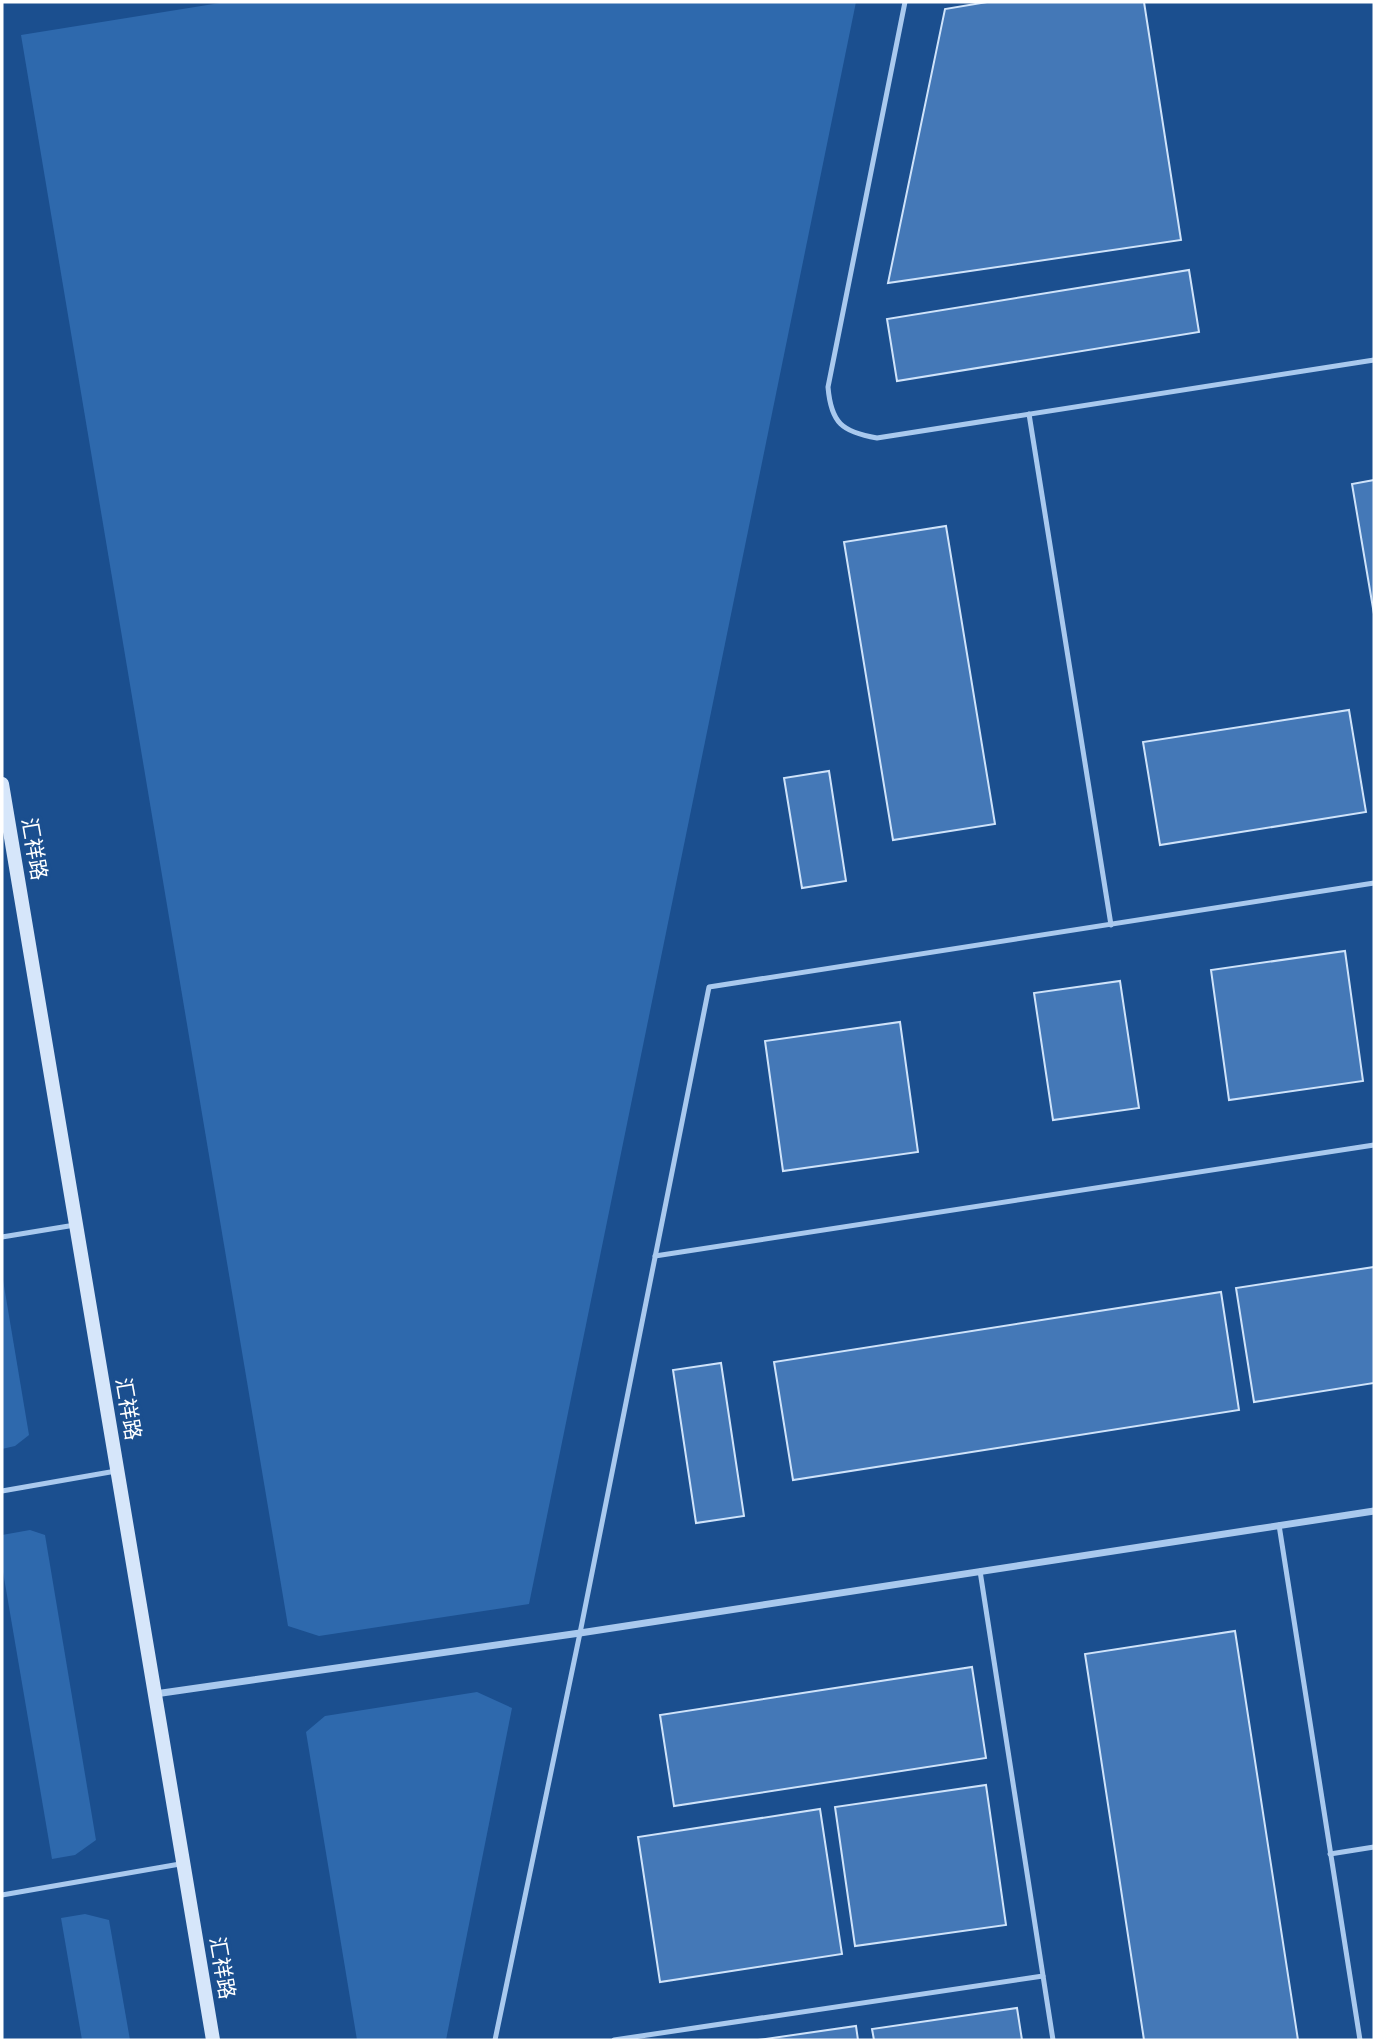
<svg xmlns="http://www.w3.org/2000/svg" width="1376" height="2042" font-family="'Fira Sans Condensed','Noto Sans SC',sans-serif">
  <rect width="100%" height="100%" fill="#1b4f8f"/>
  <!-- green -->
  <g fill="#2e69ad">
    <path d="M226 2H856L529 1604 319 1636 288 1626 21 35Z"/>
    <path d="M2 1274 29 1435 15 1446 2 1449Z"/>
    <path d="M30 1530 45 1535 96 1840 75 1855 52 1859 2 1566V1535Z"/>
    <path d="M477 1692 512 1708 446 2040H357L306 1732 325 1716Z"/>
    <path d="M85 1914 109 1920 130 2040H82L61 1918Z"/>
  </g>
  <!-- building -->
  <g fill="#4478b7" stroke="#cfe3fa" stroke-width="2">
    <path d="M987 2H1144L1181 240 888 283 945 9Z"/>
    <path d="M1189 270 1199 332 897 381 887 319Z"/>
    <path d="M1374 480V614L1352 484Z"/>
    <path d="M946 526 995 824 893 840 844 542Z"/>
    <path d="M1349 710 1366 812 1160 845 1143 742Z"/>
    <path d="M829 771 846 881 802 888 784 778Z"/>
    <path d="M1345 951 1363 1081 1229 1100 1211 970Z"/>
    <path d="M1120 981 1139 1108 1053 1120 1034 993Z"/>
    <path d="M900 1022 918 1152 783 1171 765 1041Z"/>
    <path d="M1374 1267V1383L1254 1402 1236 1288Z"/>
    <path d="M1221 1292 1239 1410 793 1480 774 1362Z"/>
    <path d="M721 1363 744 1516 696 1523 673 1370Z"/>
    <path d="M1235 1631 1298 2040H1144L1085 1654Z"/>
    <path d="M972 1667 986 1758 674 1806 660 1715Z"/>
    <path d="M986 1785 1006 1925 855 1946 835 1807Z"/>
    <path d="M820 1809 842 1954 660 1982 638 1837Z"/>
    <path d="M1017 2008 1022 2040H874L872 2029Z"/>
    <path d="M856 2026 858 2040H758Z"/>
  </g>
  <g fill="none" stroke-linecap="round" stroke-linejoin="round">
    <!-- lane -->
    <g stroke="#a9c9ee" stroke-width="5">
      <path d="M905 2 828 387C831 423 842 432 877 438L1374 360"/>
      <path d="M1029 414 1111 925"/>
      <path d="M2 1237 75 1225"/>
      <path d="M655 1256 1374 1145"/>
      <path d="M2 1491 116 1471"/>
      <path d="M1279 1525 1360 2040"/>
      <path d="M980 1571 1053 2040"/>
      <path d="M1330 1854 1374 1847"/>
      <path d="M2 1895 180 1864"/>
      <path d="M495 2040 580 1633 709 987 1374 883"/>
      <path d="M614 2040 1043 1976"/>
    </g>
    <!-- street -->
    <path stroke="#a9c9ee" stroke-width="7" d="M155 1694 580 1633 1374 1511"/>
    <!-- secondary -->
    <path stroke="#d6e6fa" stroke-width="14" d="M2 784 213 2040"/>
  </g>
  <g text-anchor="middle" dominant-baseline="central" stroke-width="7" stroke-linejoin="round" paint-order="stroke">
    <!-- street labels -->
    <g font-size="21" fill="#fff" stroke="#1b4f8f">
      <text transform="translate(34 849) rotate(80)">汇祥路</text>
      <text transform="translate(128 1409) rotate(80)">汇祥路</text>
      <text transform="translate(222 1968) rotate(80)">汇祥路</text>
    </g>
  </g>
  <!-- border -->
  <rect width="1376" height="2042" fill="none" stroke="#ffffff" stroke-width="7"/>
</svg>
